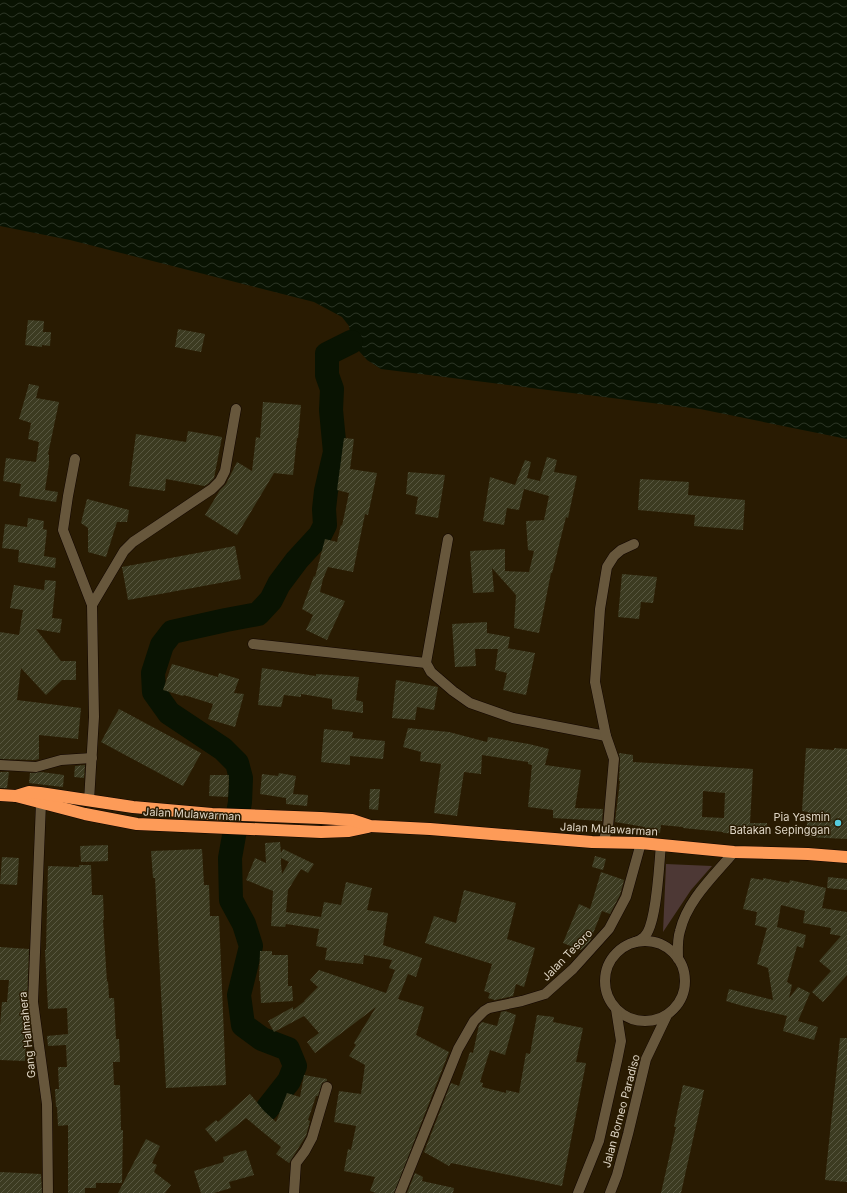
<svg xmlns="http://www.w3.org/2000/svg" width="847" height="1193" font-family="Inter,sans-serif">
  <defs>
    <pattern id="water-waves" width="16" height="10" patternUnits="userSpaceOnUse"><rect width="16" height="10" fill="#091302"/><path d="M0 5q4-4 8 0t8 0" fill="none" stroke="#2c3525"/></pattern>
    <pattern id="building-hatch" width="6" height="6" patternUnits="userSpaceOnUse"><rect width="6" height="6" fill="#3c3b21"/><path d="M-1 1l2-2M0 6l6-6M5 7l2-2" fill="none" stroke="#585740"/></pattern>
  </defs>
  <rect width="100%" height="100%" fill="#291b02"/>
  <!-- green -->
  <path fill="#4d3835" d="M666 864 712 866 691 890 663 932Z"/>
  <!-- water -->
  <path fill="url(#water-waves)" d="M0 0H847V439L700 409 381 369 367 360 351 342 349 326 342 317 314 302 70 240 0 226Z"/>
  <g fill="none" stroke-linecap="round" stroke-linejoin="round">
    <!-- river -->
    <path stroke="#091302" stroke-width="24" d="M267 1109 289 1081 295 1066 288 1049 262 1039 243 1025 239 995 251 946 244 924 231 900 230 858 240 802 241 778 237 763 223 749 169 713 154 692 153 673 162 645 172 632 226 620 258 614 271 600 279 584 297 560 320 535 325 525 324 509 326 491 335 452 331 410 332 389 327 375V354L351 342"/>
  </g>
  <!-- building -->
  <g fill="url(#building-hatch)" fill-rule="evenodd">
    <path d="M28 320 44 321 43 332H51L50 346 42 345V347L25 345Z"/>
    <path d="M178 329 205 334 201 352 175 347Z"/>
    <path d="M29 384 39 386 36 398 59 402 48 454 49 455V464L45 490 58 492 56 502 19 496 21 484 3 481 6 458 36 462 39 442 28 439 31 423 19 419Z"/>
    <path d="M263 402 301 405 298 438H297L293 475 274 473 237 535 205 515 220 490 226 484 237 462 252 471 256 437 260 438Z"/>
    <path d="M188 431 222 437 214 478 208 484 204 486 166 479 165 491 129 486 136 434 186 442Z"/>
    <path d="M344 438 354 439 350 469 377 473 368 515 365 514 353 572 328 567 323 579 320 592 345 601 327 640 306 630 313 615 302 609 314 576 315 577 325 539 337 542 341 525 342 526 349 493 337 490Z"/>
    <path d="M547 457 557 460 554 472 577 476 568 518 566 517 552 573H551L539 633 514 628 516 595 492 568 494 592 473 593 470 551 505 549V571L529 572 534 551 528 550 526 521 544 520 549 496 524 489 519 510 507 508 504 525 483 521 490 477 515 485 525 460 531 462 527 478 540 481Z"/>
    <path d="M408 472 445 475 438 518 415 514 418 497 406 494Z"/>
    <path d="M640 479 689 482 688 495 745 500 743 530 694 526 695 515 638 510Z"/>
    <path d="M87 499 129 510 127 522H117L106 557 88 552V528L81 523Z"/>
    <path d="M28 518 44 521 43 529 47 530 44 556 56 558 55 568 18 562 19 550 2 548 5 524 27 527Z"/>
    <path d="M235 546 241 579 128 600 122 567Z"/>
    <path d="M622 574 657 577 653 603 641 602 639 619 618 617Z"/>
    <path d="M45 580 56 581 52 618 62 619 60 633 36 629 61 661H76V680H62L46 695 21 668 17 700 81 708 78 739 39 735V759L35 760 0 759V632L19 635 23 610 10 608 14 585 44 590Z"/>
    <path d="M487 622V633L510 637 508 648H506L535 653 526 695 503 690 507 673 495 670 498 649H475L476 666 455 667 452 624Z"/>
    <path d="M172 664 218 677 219 673 239 679 234 693 244 694 235 727 208 719 213 704 184 695 183 696 163 690Z"/>
    <path d="M262 668 316 676V674L359 677 356 700 363 702V713L332 709V699L301 694V697L284 695 281 707 258 705Z"/>
    <path d="M396 680 438 687 434 710 417 707 415 720 392 718Z"/>
    <path d="M119 709 201 753 183 786 101 742Z"/>
    <path d="M408 728 449 732 487 742 488 737 529 744 549 749 545 765 581 770 575 808 603 809 602 821 553 818V810L528 807 532 765 528 764V762L482 755 481 774 464 772 457 816 434 813 441 764 420 761 421 752 403 747Z"/>
    <path d="M324 729 353 732 352 738 385 741 383 759 350 756V765L321 762Z"/>
    <path d="M806 748 834 750V748L847 749V839L806 837 808 812 802 811Z"/>
    <path d="M619 753 633 755V762L753 769 750 823H767V835L723 833V832L683 828V827L661 825 660 833 644 832 645 827 615 822 620 781H619L620 760ZM703 791 725 793 724 818 702 817Z"/>
    <path d="M85 765 84 778 74 777 75 766Z"/>
    <path d="M0 772H9L7 788H0Z"/>
    <path d="M41 772 64 775 63 787 29 783 30 773Z"/>
    <path d="M279 773 296 776 293 794 308 795 307 806 286 804V798L260 794 262 774 278 776Z"/>
    <path d="M210 775H229L228 797 209 796Z"/>
    <path d="M370 789H380L378 810 369 809Z"/>
    <path d="M280 842 281 853 283 849 314 864 308 873 301 869 288 890 286 912 321 917 324 902 341 905 346 882 372 888 367 910 388 913 383 945 422 958 416 977 408 974 398 999 424 1007 416 1035 449 1052 394 1193H376L370 1191 375 1177 344 1171 348 1149 351 1150 356 1126 334 1122 339 1091 361 1094 365 1065 349 1056 356 1045 354 1043 376 1007 315 1053 307 1042 319 1033 304 1016 274 1032 268 1021 293 1007V1010L305 1001H304L318 987 310 980 319 970 386 993 395 970 389 968 392 960 364 955 363 964 325 960 327 948 316 946 319 929 286 924 285 927 271 926 273 891 246 880 255 858 266 863 265 843ZM281 858 289 862 282 874 281 864Z"/>
    <path d="M108 845V861L81 862 80 846Z"/>
    <path d="M202 849 204 885H209L210 916H219L226 1085 166 1088 155 878H153L151 851Z"/>
    <path d="M595 856 606 859 603 870 592 867Z"/>
    <path d="M2 857 19 858 17 885 0 884Z"/>
    <path d="M79 865H91L92 895H103L104 920H103L107 982 108 981 109 998H114L116 1039H119L120 1062H113L114 1085H120L121 1130H123L122 1183H96V1188H85V1193H68V1125L58 1126 57 1107H56L55 1089H59L58 1067H67L66 1045 48 1046 47 1036 68 1034 67 1008 48 1009 45 950H46L48 866 79 867Z"/>
    <path d="M601 872 624 880 620 895 610 914 602 911 590 941 581 950 563 943 579 904 590 909Z"/>
    <path d="M828 877 847 879V890L827 888Z"/>
    <path d="M751 878 763 880V878L789 883 790 880 826 888 822 908 847 912V975L823 1002 812 992 831 971 819 961 841 936 830 934 831 928 803 923 805 911 781 905 777 927 806 935 803 948 797 946 787 982 792 985 789 998 798 987 810 993 798 1021 818 1027 814 1040 783 1031 787 1016 743 1006 726 1001 729 989 773 1000 768 968 757 964 767 928 755 925 757 912 743 909Z"/>
    <path d="M464 890 516 903 507 939 535 948 524 987 516 984 513 996 495 1000 488 998 490 993 484 991 492 964 425 943 434 916 456 923Z"/>
    <path d="M0 947 29 949 27 1002 28 1016 25 1061 0 1060V1026L2 1002H7L9 980H0Z"/>
    <path d="M260 951H272V955H288V986H292L293 1001 261 1003 260 981H259Z"/>
    <path d="M505 1011 516 1015 505 1055 490 1050 480 1082 483 1083 482 1087 506 1093V1090L519 1093 526 1053 530 1054 537 1015 554 1017 553 1022 583 1028 576 1062 586 1063 562 1186 451 1163 449 1166 424 1152 451 1083 459 1086 470 1052 473 1053 479 1025 482 1022 497 1026 501 1012Z"/>
    <path d="M840 1038H847V1182L825 1180Z"/>
    <path d="M304 1075 327 1079V1081L322 1083 318 1096H316L308 1120 310 1121 306 1136 289 1163 276 1154 281 1147 246 1118 216 1142 205 1129 216 1120 218 1122 250 1094 264 1111 276 1122 287 1093 300 1097Z"/>
    <path d="M683 1085 704 1090 681 1193H661L676 1127H674Z"/>
    <path d="M146 1139 160 1146 152 1163 157 1165 154 1172 171 1185 165 1193H118Z"/>
    <path d="M246 1150 254 1175 229 1182 231 1188 214 1193H201L194 1171 224 1162 223 1157Z"/>
    <path d="M0 1172 41 1174 42 1193H0Z"/>
    <path d="M415 1173 423 1177 422 1181 454 1188 453 1193H407Z"/>
  </g>
  <g fill="none" stroke-linecap="round" stroke-linejoin="round">
    <defs>
      <g id="minor">
        <path d="M75 459 68 496 63 530 92 605"/>
        <path d="M448 539 426 663 431 672 453 691 470 703 513 718 606 736"/>
        <path d="M253 644 426 663"/>
        <path d="M0 765 36 767 61 760 92 758"/>
        <path d="M89 801 94 717 92 605 124 551 133 542 212 489 220 481 225 471 236 409"/>
        <path d="M41 803 33 1002 47 1104 48 1193"/>
        <path d="M603 842 608 827 614 759 606 736 595 682 600 609 607 567 614 556 621 550 634 544"/>
        <circle cx="645" cy="981" r="40"/>
        <path d="M635 942C638 941 642 939 644 937 657 926 659 863 661 845"/>
        <path d="M678 959C678 950 677 940 680 931 687 900 715 875 734 852"/>
        <path d="M294 1193 296 1163 305 1151 312 1138 327 1087"/>
        <path d="M400 1193 458 1049 474 1021 484 1011 489 1008 522 1001 545 994 573 969 609 929 626 897 641 843"/>
        <path d="M578 1193 599 1141 617 1061 621 1041 616 1009"/>
        <path d="M610 1193 617 1175 628 1134 646 1059 667 1015"/>
      </g>
      <g id="highway">
        <path d="M0 795 16 796 85 814 137 824 321 832 349 831 368 827"/>
        <path d="M16 796 29 792 40 793 133 807 212 814 321 818 352 820 370 826 430 829 592 842 641 843 734 852 808 854 847 857"/>
      </g>
    </defs>
    <!-- minor casing -->
    <use href="#minor" stroke="#110500" stroke-width="11"/>
    <!-- highway casing -->
    <use href="#highway" stroke="#110500" stroke-width="13"/>
    <!-- minor -->
    <use href="#minor" stroke="#67573c" stroke-width="10"/>
    <!-- highway -->
    <use href="#highway" stroke="#fd9b58" stroke-width="12"/>
  </g>
  <!-- markers -->
  <circle fill="#54cadd" stroke="#291b02" stroke-width="1.5" cx="838" cy="823" r="4"/>
  <g text-anchor="middle" dominant-baseline="central" stroke-width="3" stroke-linejoin="round" paint-order="stroke">
    <!-- street labels -->
    <g font-size="11" fill="#dfd6c6" stroke="#291b02">
      <text transform="translate(192 814) rotate(3)">Jalan Mulawarman</text>
      <text transform="translate(609 829) rotate(3)">Jalan Mulawarman</text>
      <text transform="translate(567 955) rotate(-46)">Jalan Tesoro</text>
      <text transform="translate(27 1035) rotate(-96)">Gang Halmahera</text>
      <text transform="translate(621 1111) rotate(-75)">Jalan Borneo Paradiso</text>
    </g>
    <!-- poi labels -->
    <g font-size="11" fill="#dfd6c6" stroke="#291b02" text-anchor="end">
      <text x="830" y="817">Pia Yasmin<tspan x="830" dy="13">Batakan Sepinggan</tspan></text>
    </g>
  </g>
</svg>
